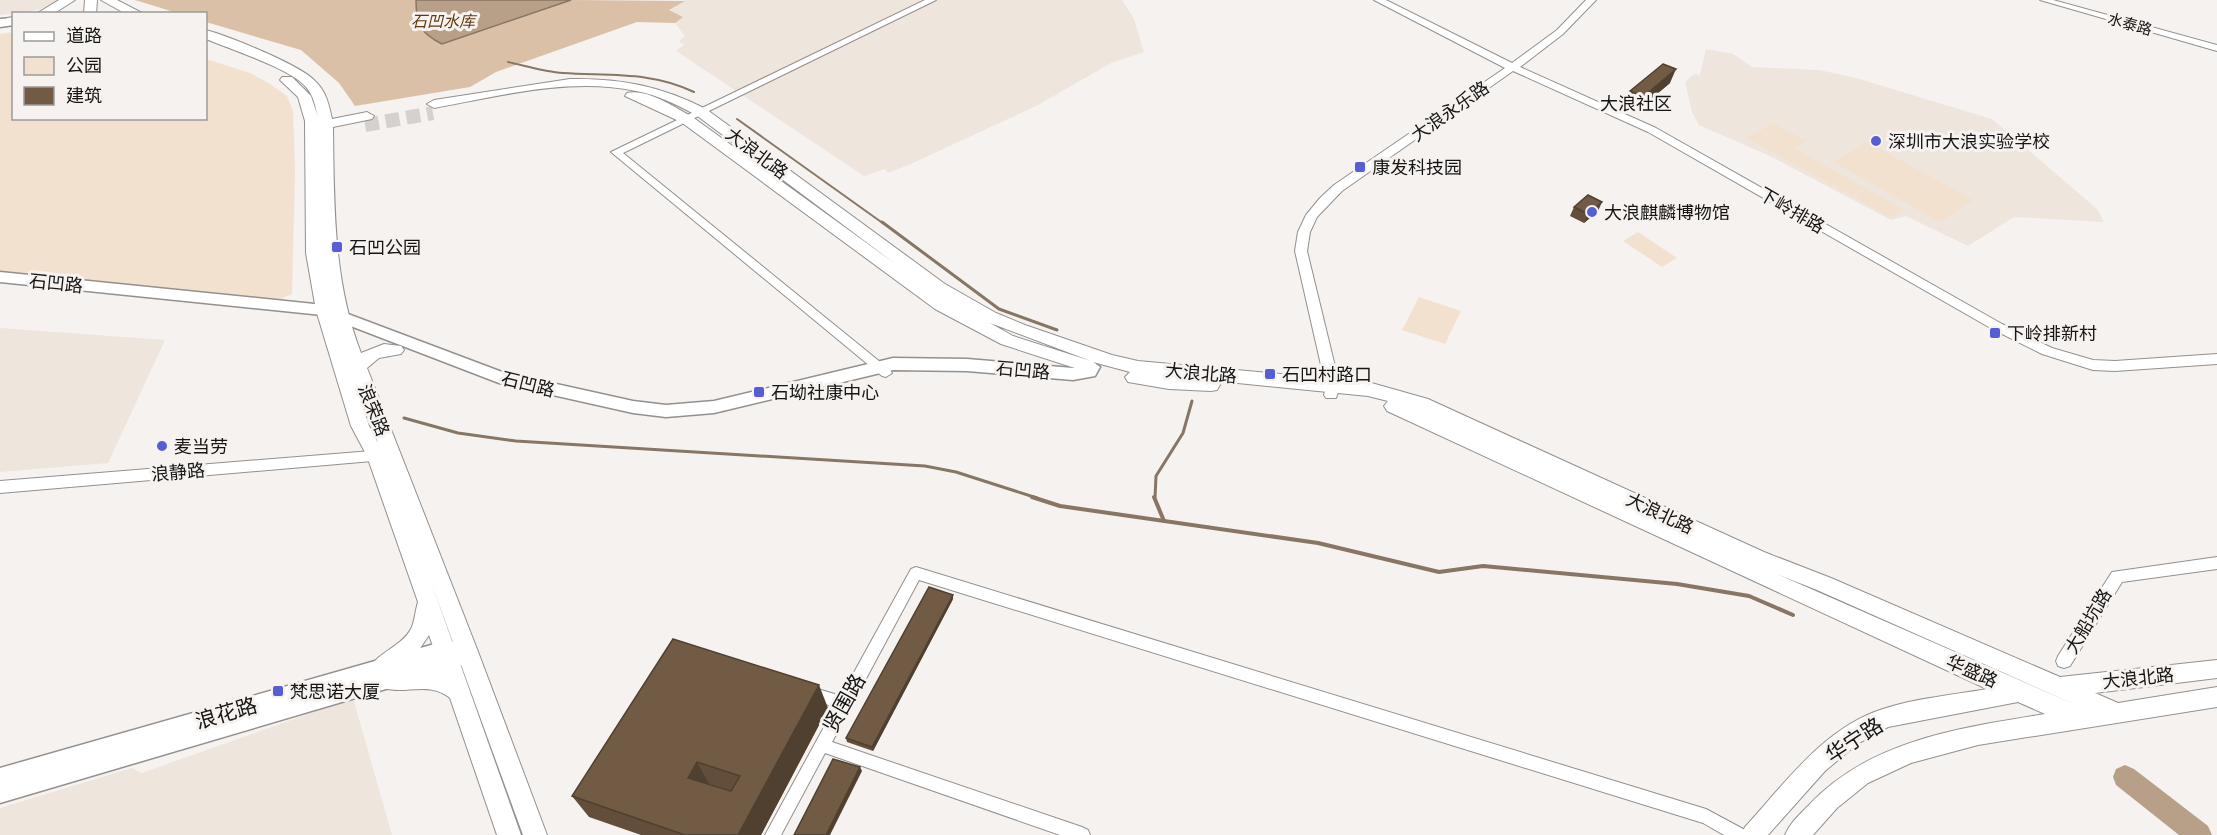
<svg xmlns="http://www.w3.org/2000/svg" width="2217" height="835" font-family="Lora,'Noto Sans SC',serif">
  <rect width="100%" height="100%" fill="#f6f2ef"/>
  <!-- built -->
  <g fill="#eee5dc">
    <path d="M0 0H58L42 9 0 15Z"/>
    <path d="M684 0H1122L1134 19 1144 52 1111 63 1038 105 913 163 888 173 885 169 864 176 676 51 684 45 679 41 685 36 675 23 683 17 668 11Z"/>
    <path d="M1706 49 1733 54 1752 67 1819 70 1856 78 1992 119 2098 210 2104 222 2014 217 1968 246 1906 216 1891 220 1772 157 1699 125 1692 112 1685 82 1694 74 1700 75Z"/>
    <path d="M0 328 165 340 108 463 0 472Z"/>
    <path d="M353 698 392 835H0V809L3 807 132 768 142 773Z"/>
  </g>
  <!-- green -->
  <g fill="#f3e1d0">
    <path d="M13 32 14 118H206V59L250 73 270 84 287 96 293 111 295 172 292 294 278 300 0 274V34Z"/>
    <path d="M1773 123 1806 141 1795 148 1829 168 1825 171 1830 168 1865 188 1852 196 1746 138 1759 131 1793 149 1760 130Z"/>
    <path d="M1867 142 1973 200 1940 222 1834 162Z"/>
    <path d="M1866 189 1903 209 1890 218 1854 197Z"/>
    <path d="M1638 232 1677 258 1662 267 1623 241Z"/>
    <path d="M1419 297 1461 311 1445 344 1402 330Z"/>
  </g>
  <!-- forest -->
  <path fill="#dac0a7" d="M135 0H416V16L442 44 571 0 685 1 669 10 683 17 675 23 637 22 496 72 470 87 355 106 339 83 301 50 206 22V14L177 13Z"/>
  <!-- water -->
  <path fill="#b89f87" stroke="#877664" stroke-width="1.5" d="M416 0H571L442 44C420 33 416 24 416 0Z"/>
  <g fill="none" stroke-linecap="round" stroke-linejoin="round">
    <!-- stream-far2 -->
    <g stroke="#877664" stroke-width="2">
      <path d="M508 62C526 66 545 72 563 73 608 76 651 71 694 92"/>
      <path d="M737 119 884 224"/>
    </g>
    <!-- stream-far1 -->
    <g stroke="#877664" stroke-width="3">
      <path d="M882 222 999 309 1057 330"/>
      <path d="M404 418 458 433 516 441 925 466 956 472 1037 498"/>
      <path d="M1155 498 1156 476 1183 433 1192 401"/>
    </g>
    <!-- stream -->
    <g stroke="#877664" stroke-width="4">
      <path d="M1032 497 1060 506 1318 543 1439 572 1483 566 1677 584 1749 596 1793 615"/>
      <path d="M1154 497 1164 521"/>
    </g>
    <!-- river -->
    <path fill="#b89f87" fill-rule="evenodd" d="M2125 765 2134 769 2208 826 2212 835H2179L2116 785 2113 777 2116 769Z"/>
    <!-- primary-tunnel -->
    <path stroke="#d4d1ce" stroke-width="14" stroke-dasharray="14 7" stroke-linecap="butt" d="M365 125 433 113"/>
    <defs>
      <g id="minor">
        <path d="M925 0H936L623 153 890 370 892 373 886 377 882 376 611 152Z"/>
        <path d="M2040 0H2053L2217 45V51Z"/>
        <path d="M916 567 1706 809 1745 830 1747 835H1724L1703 823 919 580 832 742 1082 827 1088 830 1090 835H1060L825 753 781 835H765L835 707 803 697 801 692 803 687 808 686 841 696 911 569Z"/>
      </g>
      <g id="tertiary">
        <path d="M1374 0H1386L1512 63 1557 30 1586 0H1596L1563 34 1520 67 1656 128 2002 324 2052 348 2093 360 2115 361 2217 354V364L2115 371 2093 370 2042 354 1994 330 1648 132 1513 71 1342 191 1317 217 1310 232 1307 251 1340 387 1336 398H1326L1324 395 1326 387 1295 251 1298 232 1306 215 1320 198 1334 185 1505 68Z"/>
        <path d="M384 450 389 451 391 455 389 459 384 460 0 493V481Z"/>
        <path d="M2217 557V569L2122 582 2070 666 2064 668 2058 666 2056 661 2058 656 2112 572Z"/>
      </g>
      <g id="secondary">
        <path d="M14 18V25L0 27V19Z"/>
        <path d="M0 272 324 305 502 372 633 401 666 405 714 401 893 358 967 359 1073 368 1084 367 1092 361 1100 367 1095 376 1073 380 967 371 893 370 714 413 666 417 633 413 499 383 322 315 0 282Z"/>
        <path d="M445 641 464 643 468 656 465 662 457 668 0 803V768Z"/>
      </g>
      <g id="primary">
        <path d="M59 0H75L53 14H36Z"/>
        <path d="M85 0H97L96 14H84Z"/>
        <path d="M101 0H117L144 14H126Z"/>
        <path d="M14 17V25L7 24V18Z"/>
        <path d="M206 30C228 36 301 65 315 81 326 91 329 105 332 119L367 112 374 116 372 119 333 127C334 203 333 281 361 353L384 344 401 346 404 350 401 354 379 358 367 368 477 649 547 835H523L431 582 521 835H497L450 698C428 680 404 696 380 687L379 677 373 675 370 668C378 652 401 647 411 629 415 621 415 611 418 602L367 456 351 426 316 310 306 253 305 121 298 97 280 80 282 77H292L311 96 318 117C315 106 314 96 306 87 291 69 230 49 206 39ZM355 382 378 443 369 426ZM429 635 442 672 427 668 398 669 415 656Z"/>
        <path d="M570 79C620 78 661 86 706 109L945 284 996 313 1025 325 1112 355 1138 361 1368 382 1428 399 1764 552 1831 578 2060 677 2217 660V678L2095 693 2118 703 2217 687V707L1978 745 1911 763 1868 783 1837 808 1813 835H1785C1790 823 1799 815 1808 806 1869 740 1960 728 2045 714L2018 702 1888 727 1857 744 1825 771 1768 835H1741L1745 827C1785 783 1825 727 1883 709 1916 698 1953 695 1987 689L1387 411 1384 406 1388 401 1368 396 1218 381 1220 385 1217 390 1211 391 1169 389 1128 382 1125 377 1130 372 1093 362 1096 366 1093 370 1087 372 1001 344 935 309 681 122 625 96 627 93C647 88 674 107 691 116L897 265 696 115C677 105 658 95 636 91 570 77 499 96 434 108L427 104 434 100ZM990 323 1091 361 1013 336ZM1777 574 1817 590 2083 708Z"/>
      </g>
    </defs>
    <!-- minor casing -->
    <use href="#minor" stroke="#93908d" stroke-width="2"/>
    <!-- tertiary casing -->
    <use href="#tertiary" stroke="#93908d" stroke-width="2"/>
    <!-- secondary casing -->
    <use href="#secondary" stroke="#93908d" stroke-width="3"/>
    <!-- primary casing -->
    <use href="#primary" stroke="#93908d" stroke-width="2"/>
    <!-- minor -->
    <use href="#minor" fill="#fff" fill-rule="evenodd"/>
    <!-- tertiary -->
    <use href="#tertiary" fill="#fff" fill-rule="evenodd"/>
    <!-- secondary -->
    <use href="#secondary" fill="#fff" fill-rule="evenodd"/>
    <!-- primary -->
    <use href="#primary" fill="#fff" fill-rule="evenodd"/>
  </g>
  <!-- wall -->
  <g fill="#624e3b" fill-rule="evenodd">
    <path d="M1670 83 1638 110 1625 104 1630 91Z"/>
    <path d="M1574 207 1598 211 1584 223 1570 216Z"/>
    <path d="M953 599 873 751 847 742 846 738Z"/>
    <path d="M828 708 761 835H641L589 817 572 796ZM709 784 732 791 709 785Z"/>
  </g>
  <!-- shaded-wall -->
  <g fill="#504030">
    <path d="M1676 69 1670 83 1638 110 1643 97Z"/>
    <path d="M1602 202 1598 211 1584 223 1588 214Z"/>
    <path d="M953 595V599L873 751 872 747Z"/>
    <path d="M819 685 828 708 761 835H738Z"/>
    <path d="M697 762 709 784 701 799 688 778Z"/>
    <path d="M860 767 862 771 830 835H826Z"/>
  </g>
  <!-- building -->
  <g fill="#725b45" stroke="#504030" stroke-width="1.5" fill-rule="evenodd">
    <path d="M1663 64 1676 69 1643 97 1630 91Z"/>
    <path d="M1588 195 1602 202 1588 214 1574 207Z"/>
    <path d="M929 587 953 595 872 747 846 738Z"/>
    <path d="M673 639 819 685 738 835H685L572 796ZM697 762 740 776 731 791 688 778Z"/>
    <path d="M833 759 860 767 826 835H794Z"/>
  </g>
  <!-- markers -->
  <g fill="#575ed5" stroke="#f6f2ef" stroke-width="2">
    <circle cx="1876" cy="141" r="6"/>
    <rect x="1354" y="161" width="12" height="12" rx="3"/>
    <circle cx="1592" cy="212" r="6"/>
    <rect x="331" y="241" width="12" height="12" rx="3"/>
    <rect x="1989" y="327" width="12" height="12" rx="3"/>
    <rect x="1264" y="368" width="12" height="12" rx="3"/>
    <rect x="753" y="386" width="12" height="12" rx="3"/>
    <circle cx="162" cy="446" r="6"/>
    <rect x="272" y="685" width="12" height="12" rx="3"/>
  </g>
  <g text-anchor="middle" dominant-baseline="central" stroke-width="6" stroke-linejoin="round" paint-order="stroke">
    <!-- far-street labels -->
    <g font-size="15" fill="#161514" stroke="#f6f2ef">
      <text transform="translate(2130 24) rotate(16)">水泰路</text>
    </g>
    <!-- far-water labels -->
    <g font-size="16" font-style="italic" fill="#5e3a0f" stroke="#f6f2ef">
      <text x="443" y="21">石凹水库</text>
    </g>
    <!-- far-quarter labels -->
    <g font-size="18" fill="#161514" stroke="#f6f2ef">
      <text x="1636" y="103">大浪社区</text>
    </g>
    <!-- street labels -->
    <g font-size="18" fill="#161514" stroke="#f6f2ef">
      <text transform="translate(1450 111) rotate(-35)">大浪永乐路</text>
      <text transform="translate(757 153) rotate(37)">大浪北路</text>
      <text transform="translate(1792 210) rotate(30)">下岭排路</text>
      <text transform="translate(56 283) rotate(6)">石凹路</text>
      <text transform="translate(1023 370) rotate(5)">石凹路</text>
      <text transform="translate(1201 373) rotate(5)">大浪北路</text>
      <text transform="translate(528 384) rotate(14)">石凹路</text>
      <text transform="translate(374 410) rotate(68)">浪荣路</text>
      <text transform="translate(178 472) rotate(-5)">浪静路</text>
      <text transform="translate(1660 513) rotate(25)">大浪北路</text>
      <text transform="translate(2088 621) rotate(-59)">大船坑路</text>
      <text transform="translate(1972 671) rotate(24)">华盛路</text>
      <text transform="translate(2138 678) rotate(-6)">大浪北路</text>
    </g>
    <!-- poi labels -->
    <g font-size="18" fill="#161514" stroke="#f6f2ef" text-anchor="start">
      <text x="1888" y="141">深圳市大浪实验学校</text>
      <text x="1372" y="167">康发科技园</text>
      <text x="1604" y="212">大浪麒麟博物馆</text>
      <text x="349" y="247">石凹公园</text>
      <text x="2007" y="333">下岭排新村</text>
      <text x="1282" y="374">石凹村路口</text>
      <text x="771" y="392">石坳社康中心</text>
      <text x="174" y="446">麦当劳</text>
      <text x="290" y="691">梵思诺大厦</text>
    </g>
    <!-- near-street labels -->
    <g font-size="21" fill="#161514" stroke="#f6f2ef">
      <text transform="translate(844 703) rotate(-61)">贤围路</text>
      <text transform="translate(226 713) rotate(-16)">浪花路</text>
      <text transform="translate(1854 740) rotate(-33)">华宁路</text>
    </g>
  </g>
  <!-- legend -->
  <rect x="12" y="12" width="195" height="108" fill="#f6f2ef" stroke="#9c9a97" stroke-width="1.5"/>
  <rect x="24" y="32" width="30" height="9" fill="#ffffff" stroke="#9c9a97" stroke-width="1.5"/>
  <text x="66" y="42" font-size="18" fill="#161514">道路</text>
  <rect x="24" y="57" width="30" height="18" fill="#f3e1d0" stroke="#9c9a97" stroke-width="1.5"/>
  <text x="66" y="72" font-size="18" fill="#161514">公园</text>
  <rect x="24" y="87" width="30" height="18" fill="#725b45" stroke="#9c9a97" stroke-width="1.5"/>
  <text x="66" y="102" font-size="18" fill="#161514">建筑</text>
</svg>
